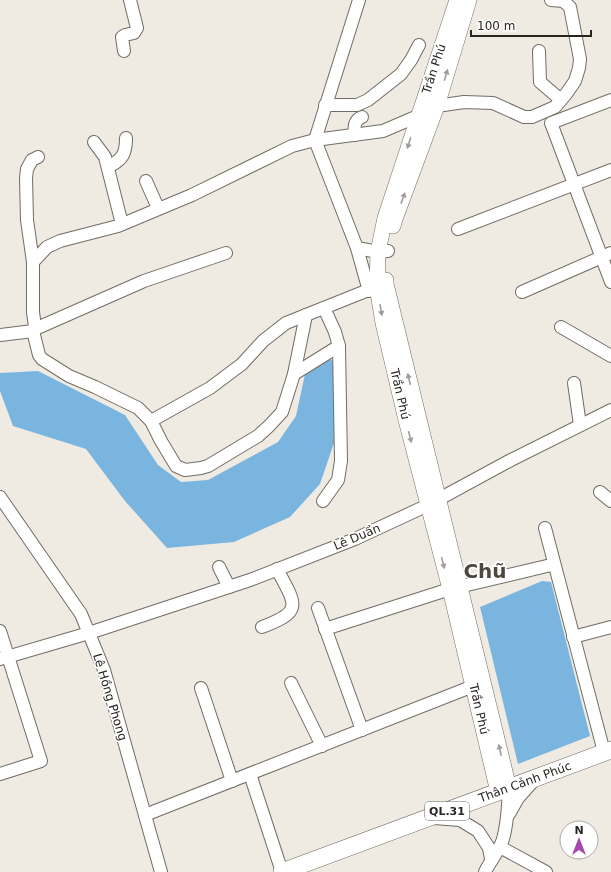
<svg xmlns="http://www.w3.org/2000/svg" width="611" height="872" font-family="'DejaVu Sans',sans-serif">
  <rect width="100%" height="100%" fill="#f0ebe2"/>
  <!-- water -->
  <g fill="#7ab5e0">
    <path d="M327 359 335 361 336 437 320 484 290 517 234 542 167 548 125 501 86 449 13 426 0 391V373L38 371 125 415 158 465 181 482 208 480 278 442 296 416 305 374 310 368Z"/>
    <path d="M542 581 551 582 590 736 518 764 480 607Z"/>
  </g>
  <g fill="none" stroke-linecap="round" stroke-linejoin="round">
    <defs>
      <g id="minor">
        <path d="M359 0 315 140 357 248 369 291"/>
        <path d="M124 51 122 37 125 35 134 33 137 28 130 0"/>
        <path d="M539 51 540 82 561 100"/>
        <path d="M611 100 551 123 611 282"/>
        <path d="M325 105H357L368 100 401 74 411 60 419 45"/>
        <path d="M437 106 464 102 493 103 524 117H532L555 107 566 94 575 81 579 68 580 59 570 7 563 1 551 0"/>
        <path d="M355 135C354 127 354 120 362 117"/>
        <path d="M94 142 105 157 122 224"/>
        <path d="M110 166C123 159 126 153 126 138"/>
        <path d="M146 181 158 208"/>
        <path d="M458 229 611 170"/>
        <path d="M357 248 378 252 388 251"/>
        <path d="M33 262 27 220 26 178 27 169 32 160 38 157"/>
        <path d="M522 292 611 253"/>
        <path d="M306 315 294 374 282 412 269 426 258 436 208 466 201 468 185 470 176 466 161 441 151 421 138 408 95 387 69 376 42 359 39 355 33 331 35 327 33 312V262L47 247 60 241 118 226 192 195 292 146 315 140 383 131 418 116"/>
        <path d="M561 327 611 356"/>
        <path d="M35 329 144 281 226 253"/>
        <path d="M0 335 33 331"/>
        <path d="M294 374 339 346"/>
        <path d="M574 383 580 425"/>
        <path d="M151 421 210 388 242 364 263 341 286 323 376 287"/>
        <path d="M600 492 611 501"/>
        <path d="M0 497 81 614 104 670 161 872"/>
        <path d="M323 501 338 480 341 461 339 346 335 332 324 308"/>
        <path d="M545 528 604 752"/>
        <path d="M219 567 229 587"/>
        <path d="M318 608 362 730"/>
        <path d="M262 627C305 611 295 604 277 569"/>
        <path d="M325 629 450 589 551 565"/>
        <path d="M0 631 41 761 0 774"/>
        <path d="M573 637 611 627"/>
        <path d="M0 659 89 633 250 580 355 539 428 505 511 460 611 410"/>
        <path d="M291 683 322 746"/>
        <path d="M201 688 232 781"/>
        <path d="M250 774 282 872"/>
        <path d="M509 814 518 798 535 779"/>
        <path d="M145 815 481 683"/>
        <path d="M434 818 460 820 478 831 489 848 491 859"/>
        <path d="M500 847 546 872"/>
        <path d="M485 872C490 861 500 850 503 839 508 822 508 804 509 788"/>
      </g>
      <g id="major">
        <path d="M457 0 385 218 378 252 377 287 383 323 406 420 450 589 498 792"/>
        <path d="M393 226 395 219 437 106 469 0"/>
        <path d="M386 280V284L509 788"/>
      </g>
      <path id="highway" d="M282 872 611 750"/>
    </defs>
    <!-- minor casing -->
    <use href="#minor" stroke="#716c64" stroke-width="14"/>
    <!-- major casing -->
    <use href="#major" stroke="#716c64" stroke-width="16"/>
    <!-- highway casing -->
    <use href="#highway" stroke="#716c64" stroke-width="18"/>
    <!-- minor -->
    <use href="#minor" stroke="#fff" stroke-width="12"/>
    <!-- major -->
    <use href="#major" stroke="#fff" stroke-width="15"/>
    <!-- highway -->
    <use href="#highway" stroke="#fff" stroke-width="17"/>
  </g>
  <!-- one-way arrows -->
  <defs><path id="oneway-solid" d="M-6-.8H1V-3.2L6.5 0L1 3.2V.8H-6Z"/></defs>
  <g fill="#9e9d9b">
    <use href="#oneway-solid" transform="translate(446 75) rotate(-73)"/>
    <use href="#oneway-solid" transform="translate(409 143) rotate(108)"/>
    <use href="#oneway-solid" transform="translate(403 198) rotate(-70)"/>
    <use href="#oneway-solid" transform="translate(381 310) rotate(80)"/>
    <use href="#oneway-solid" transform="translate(409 379) rotate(-103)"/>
    <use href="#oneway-solid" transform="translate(410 437) rotate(76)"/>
    <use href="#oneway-solid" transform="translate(443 563) rotate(76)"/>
    <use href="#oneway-solid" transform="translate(500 750) rotate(-103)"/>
  </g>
  <g text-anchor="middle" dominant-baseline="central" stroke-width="3.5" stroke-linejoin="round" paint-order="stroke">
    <!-- shield labels -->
    <rect fill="#fff" stroke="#686664" stroke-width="1" x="425" y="802" width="44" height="18" rx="3"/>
    <g font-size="11" font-weight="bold" fill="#272521">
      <text x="447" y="811">QL.31</text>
    </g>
    <!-- street labels -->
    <g font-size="12" fill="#272521" stroke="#fff">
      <text transform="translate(434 69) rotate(-72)">Trần Phú</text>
      <text transform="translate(400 394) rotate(77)">Trần Phú</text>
      <text transform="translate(357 537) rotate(-23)">Lê Duẩn</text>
      <text transform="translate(110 697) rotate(73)">Lê Hồng Phong</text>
      <text transform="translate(479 709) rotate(77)">Trần Phú</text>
      <text transform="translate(525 782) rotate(-20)">Thân Cảnh Phúc</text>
    </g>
    <!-- town labels -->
    <g font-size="20" font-weight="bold" fill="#4c4840" stroke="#fff">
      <text x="485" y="571">Chũ</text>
    </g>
  </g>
  <!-- north arrow -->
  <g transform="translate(579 840)"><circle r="19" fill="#ffffff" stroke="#a9a8a6"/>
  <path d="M0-3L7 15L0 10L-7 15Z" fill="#a645ad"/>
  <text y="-6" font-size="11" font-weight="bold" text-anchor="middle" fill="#272521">N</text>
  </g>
  <!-- scale -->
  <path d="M471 30v6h120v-6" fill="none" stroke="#272521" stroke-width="2"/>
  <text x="477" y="30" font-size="12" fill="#272521" stroke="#ffffff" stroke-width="3" paint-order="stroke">100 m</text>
</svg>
